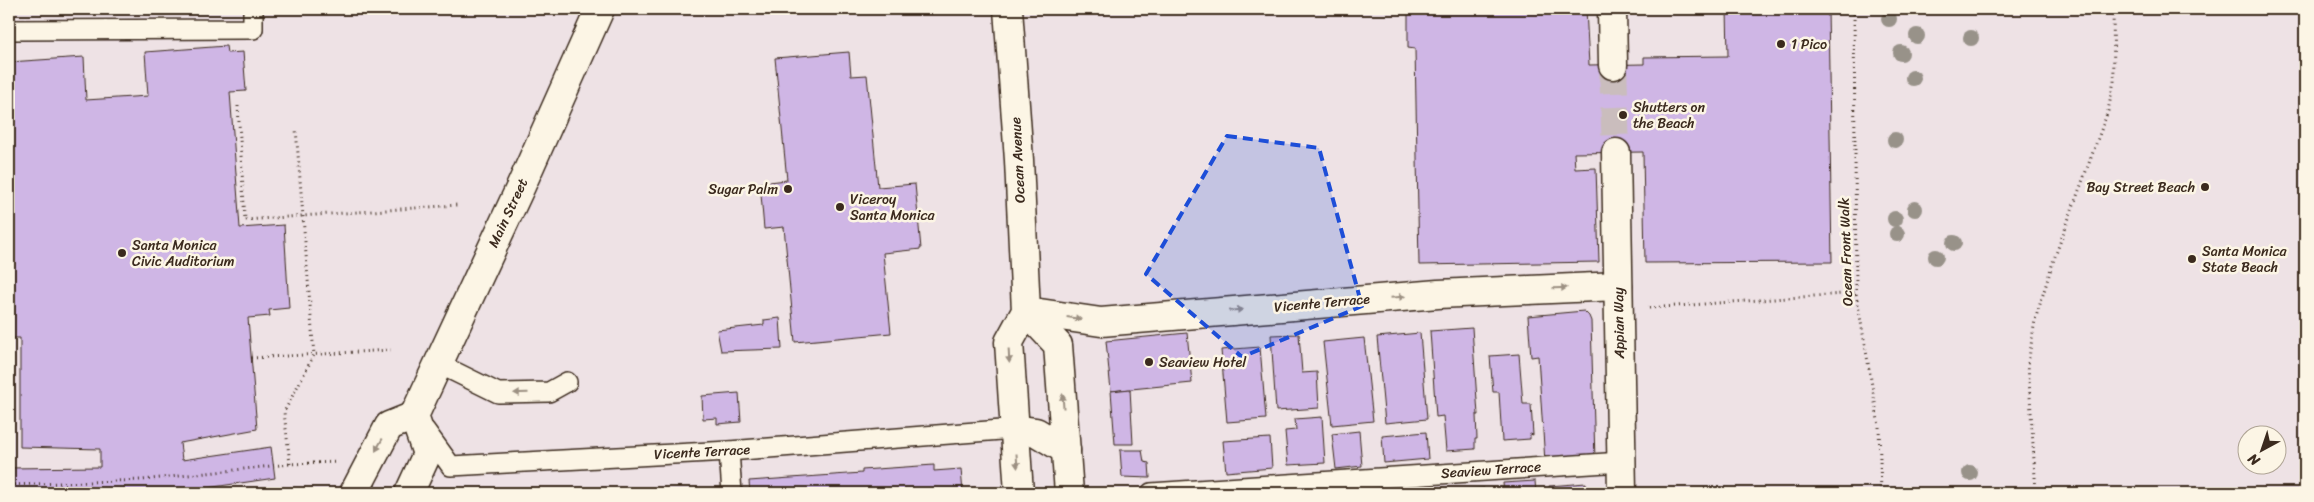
<svg xmlns="http://www.w3.org/2000/svg" width="2314" height="502" font-family="Sriracha,sans-serif">
  <rect width="100%" height="100%" fill="#eee2e5"/>
  <filter id="ink" filterUnits="userSpaceOnUse"><feTurbulence type="fractalNoise" baseFrequency=".02" numOctaves="2"/><feDisplacementMap in="SourceGraphic" scale="10" xChannelSelector="R" yChannelSelector="G"/><feConvolveMatrix kernelMatrix="1 2 1 2 8 2 1 2 1" color-interpolation-filters="sRGB"/></filter>
  <g filter="url(#ink)">
    <!-- building -->
    <g fill="#cfb6e5" stroke="#3b2a1e">
      <path d="M1408 9H1586L1589 65 1644 64V57L1728 56 1727 9H1828L1832 262 1645 263 1643 152 1574 153 1575 169 1596 168 1599 262 1419 265 1415 49 1408 48Z"/>
      <path d="M226 46 227 53 243 52 246 91 230 92 240 228 284 225 289 308 269 310 270 316 248 318 257 429 180 443 182 460 271 447 275 478 172 493H9V468L100 467V449L20 447V338H9V62L84 57 86 100 148 96 145 52Z"/>
      <path d="M849 52 851 76 867 75 878 187 915 184 921 249 883 253 891 333 795 342 784 227 764 229 760 183 787 180 775 58Z"/>
      <path d="M1584 311 1589 316 1591 321 1595 460 1545 462 1538 356 1531 357 1528 316Z"/>
      <path d="M780 318 782 349 721 351 717 330 764 325V320Z"/>
      <path d="M1472 328 1478 415H1476L1477 439H1475V449L1446 451 1443 416 1436 417 1430 331Z"/>
      <path d="M1187 333 1192 383 1111 391 1106 341Z"/>
      <path d="M1420 333 1427 419 1385 423 1377 337Z"/>
      <path d="M1299 334 1302 373 1317 372 1319 408 1276 411 1271 335Z"/>
      <path d="M1364 338 1373 421 1332 425 1323 342Z"/>
      <path d="M1260 347 1266 419 1227 422 1221 350Z"/>
      <path d="M1519 354 1523 404H1531L1533 435 1530 434V439L1502 441 1499 392H1493L1490 356Z"/>
      <path d="M1130 389 1133 444H1115L1111 391Z"/>
      <path d="M739 393 741 422 717 424V418L703 419 702 396Z"/>
      <path d="M1322 417 1325 463 1288 465 1285 431 1296 430 1295 419Z"/>
      <path d="M1359 431 1362 466 1336 469 1332 434Z"/>
      <path d="M1426 432 1428 459 1384 463 1382 436Z"/>
      <path d="M1270 438 1272 468 1226 472 1223 441Z"/>
      <path d="M1120 450H1142L1144 462 1149 463 1150 478 1122 477Z"/>
      <path d="M934 465V471L961 469 963 493H750L749 481 862 473V470Z"/>
      <path d="M1535 481 1536 493H1504L1503 483Z"/>
      <path d="M1586 483 1587 493H1550L1549 486Z"/>
      <path d="M1484 488 1485 493H1438V491Z"/>
      <path d="M666 489 667 493H629Z"/>
      <path d="M1408 489V493H1369Z"/>
    </g>
    <g fill="none" stroke-linecap="round" stroke-linejoin="round">
      <!-- street-tunnel -->
      <path stroke="#cabdbd" stroke-width="28" stroke-dasharray="28 14" stroke-linecap="butt" d="M1613 65 1616 153"/>
      <defs>
        <g id="lane">
          <path d="M9 30 253 29V9"/>
          <path d="M437 363 498 393 549 392 567 382"/>
          <path d="M425 430 451 466 729 451 1014 429"/>
          <path d="M729 451 732 493"/>
          <path d="M1151 493 1622 462"/>
        </g>
        <g id="street">
          <path d="M1612 9 1613 65"/>
          <path d="M1616 153 1622 493"/>
          <path d="M1026 311 1101 322 1438 294 1618 286"/>
        </g>
        <g id="secondary">
          <path d="M1008 9 1019 160 1026 311 1009 342 1019 493"/>
          <path d="M1026 311 1058 345 1069 493"/>
          <path d="M1014 429 1036 432 1066 450"/>
          <path d="M354 493 389 426 414 416"/>
          <path d="M409 493 427 454 414 416 521 186 600 9"/>
        </g>
      </defs>
      <!-- lane casing -->
      <use href="#lane" stroke="#3b2a1e" stroke-width="22"/>
      <!-- street casing -->
      <use href="#street" stroke="#3b2a1e" stroke-width="31"/>
      <!-- secondary casing -->
      <use href="#secondary" stroke="#3b2a1e" stroke-width="31"/>
      <!-- path -->
      <g stroke="#3b2a1e" stroke-width="3" stroke-dasharray="1 4" stroke-linecap="butt">
        <path d="M1854 9 1856 293 1879 426 1881 493"/>
        <path d="M238 106 245 220 457 205"/>
        <path d="M1649 308 1856 293"/>
        <path d="M251 358 391 350"/>
        <path d="M290 464 284 412 314 355 296 129"/>
        <path d="M9 485 142 480 290 464 337 462"/>
        <path d="M2036 493 2028 364 2035 320 2054 259 2108 111 2114 81 2113 9"/>
      </g>
      <!-- lane -->
      <use href="#lane" stroke="#fcf5e5" stroke-width="19"/>
      <!-- street -->
      <use href="#street" stroke="#fcf5e5" stroke-width="28"/>
      <!-- secondary -->
      <use href="#secondary" stroke="#fcf5e5" stroke-width="28"/>
    </g>
    <!-- trees -->
    <g fill="#989289">
      <circle cx="1889" cy="19" r="8"/>
      <circle cx="1917" cy="36" r="8"/>
      <circle cx="1971" cy="38" r="8"/>
      <circle cx="1901" cy="53" r="8"/>
      <circle cx="1913" cy="78" r="8"/>
      <circle cx="1895" cy="140" r="8"/>
      <circle cx="1915" cy="209" r="8"/>
      <circle cx="1895" cy="219" r="8"/>
      <circle cx="1897" cy="234" r="8"/>
      <circle cx="1954" cy="243" r="8"/>
      <circle cx="1936" cy="257" r="8"/>
      <circle cx="1970" cy="473" r="8"/>
    </g>
    <!-- one-way arrows -->
    <defs><path id="oneway-solid" d="M-6-.8H1V-3.2L6.5 0L1 3.2V.8H-6Z" transform="scale(1.25)"/></defs>
    <g fill="#9c9082">
      <use href="#oneway-solid" transform="translate(1560 288) rotate(-2)"/>
      <use href="#oneway-solid" transform="translate(1398 297) rotate(-5)"/>
      <use href="#oneway-solid" transform="translate(1236 310) rotate(-5)"/>
      <use href="#oneway-solid" transform="translate(1074 318) rotate(8)"/>
      <use href="#oneway-solid" transform="translate(1009 356) rotate(87)"/>
      <use href="#oneway-solid" transform="translate(521 393) rotate(179)"/>
      <use href="#oneway-solid" transform="translate(1063 401) rotate(-94)"/>
      <use href="#oneway-solid" transform="translate(379 445) rotate(119)"/>
      <use href="#oneway-solid" transform="translate(1017 461) rotate(86)"/>
    </g>
  </g>
  <!-- marked area -->
  <path fill="#1d4ed8" fill-opacity="0.2" stroke="#1d4ed8" stroke-width="4" stroke-dasharray="10 6" stroke-linejoin="round" d="M1227 136 1319 148 1362 306 1242 357 1146 274Z"/>
  <!-- markers -->
  <g fill="#3b2a1e" stroke="#fcf5e5" stroke-width="2">
    <circle cx="1781" cy="44" r="5"/>
    <circle cx="1623" cy="115" r="5"/>
    <circle cx="2205" cy="187" r="5"/>
    <circle cx="788" cy="189" r="5"/>
    <circle cx="840" cy="207" r="5"/>
    <circle cx="122" cy="253" r="5"/>
    <circle cx="2192" cy="259" r="5"/>
    <circle cx="1149" cy="362" r="5"/>
  </g>
  <g text-anchor="middle" dominant-baseline="central" stroke-width="5" stroke-linejoin="round" paint-order="stroke">
    <!-- poi labels -->
    <g font-size="14" fill="#3b2a1e" stroke="#fcf5e5" text-anchor="start">
      <text x="1791" y="44">1 Pico</text>
      <text x="1633" y="107">Shutters on<tspan x="1633" dy="16">the Beach</tspan></text>
      <text x="2195" y="187" text-anchor="end">Bay Street Beach</text>
      <text x="778" y="189" text-anchor="end">Sugar Palm</text>
      <text x="850" y="199">Viceroy<tspan x="850" dy="16">Santa Monica</tspan></text>
      <text x="132" y="245">Santa Monica<tspan x="132" dy="16">Civic Auditorium</tspan></text>
      <text x="2202" y="251">Santa Monica<tspan x="2202" dy="16">State Beach</tspan></text>
      <text x="1159" y="362">Seaview Hotel</text>
    </g>
    <!-- street labels -->
    <g font-size="14" fill="#3b2a1e" stroke="#fcf5e5">
      <text transform="translate(1018 160) rotate(-93)">Ocean Avenue</text>
      <text transform="translate(508 213) rotate(-65)">Main Street</text>
      <text transform="translate(1846 252) rotate(-92)">Ocean Front Walk</text>
      <text transform="translate(1322 303) rotate(-5)">Vicente Terrace</text>
      <text transform="translate(1619 323) rotate(-91)">Appian Way</text>
      <text transform="translate(702 452) rotate(-3)">Vicente Terrace</text>
      <text transform="translate(1491 470) rotate(-4)">Seaview Terrace</text>
    </g>
  </g>
  <!-- margin -->
  <rect width="2314" height="502" fill="none" stroke="#fcf5e5" stroke-width="30"/>
  <rect x="15" y="15" width="2284" height="472" fill="none" stroke="#3b2a1e" stroke-width="2" filter="url(#ink)"/>
  <!-- north arrow -->
  <g transform="translate(2262 450) rotate(220)"><circle r="24" fill="#fcf5e5" stroke="#afa495"/>
  <path d="M0-4L9 19L0 12L-9 19Z" fill="#3b2a1e"/>
  <text y="-8" font-size="14" font-weight="bold" text-anchor="middle" fill="#3b2a1e">N</text>
  </g>
</svg>
